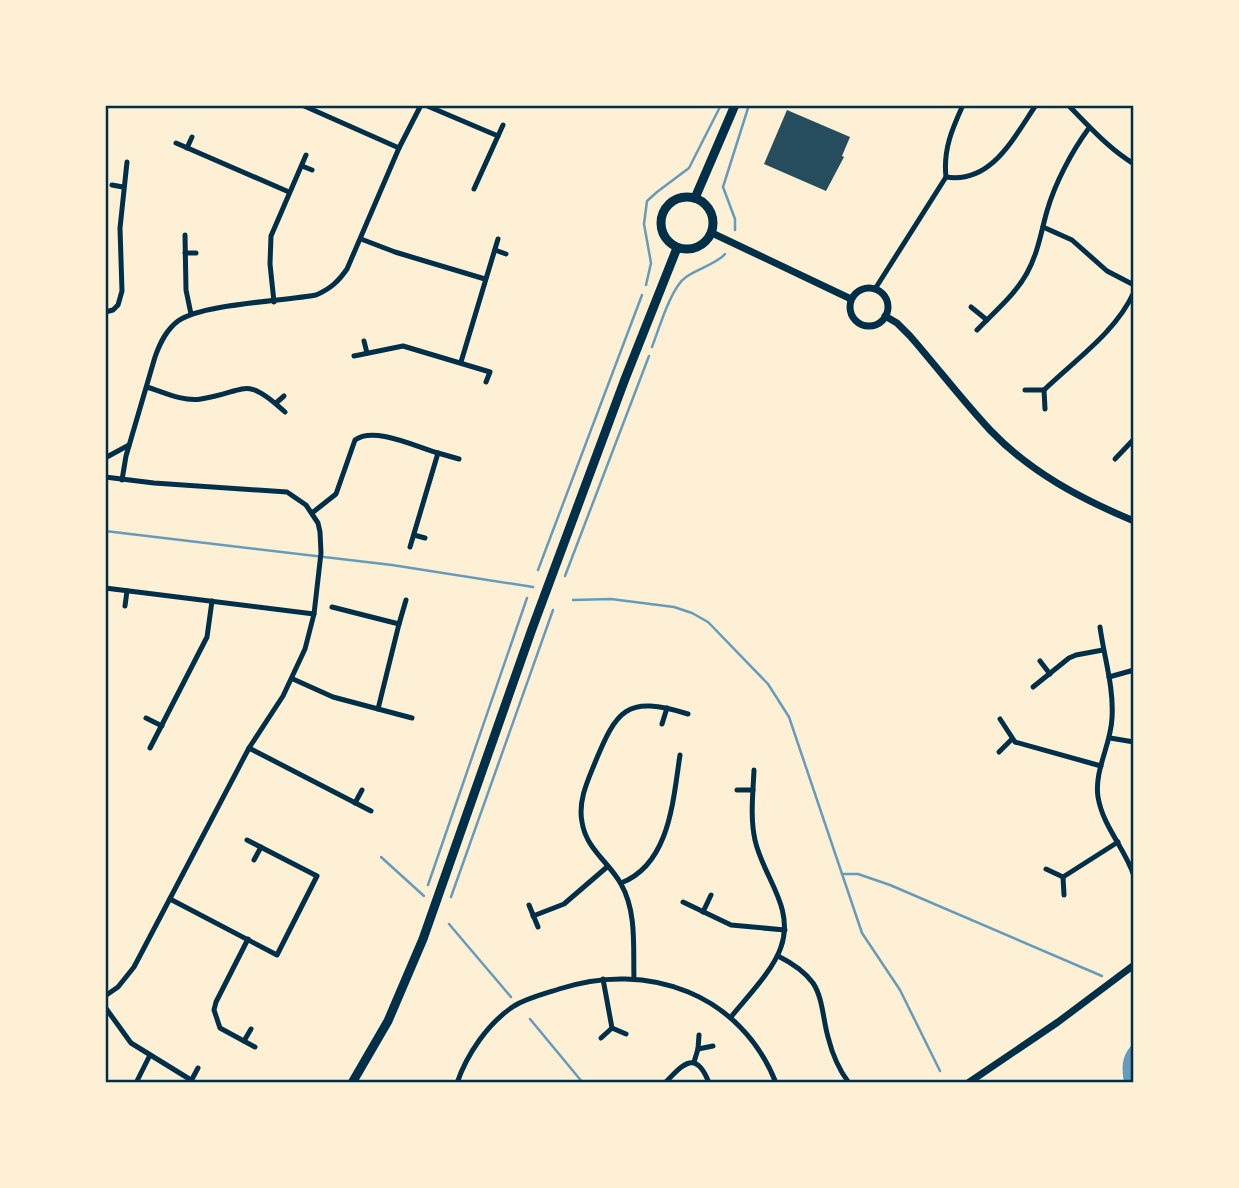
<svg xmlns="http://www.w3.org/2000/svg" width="1239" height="1188" font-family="'Source Sans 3',sans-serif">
  <rect width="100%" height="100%" fill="#fdf0d5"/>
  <!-- water -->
  <path fill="#669bbc" d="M1134 1043V1083L1124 1082C1121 1066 1122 1054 1134 1043Z"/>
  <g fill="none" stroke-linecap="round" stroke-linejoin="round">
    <!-- stream -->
    <g stroke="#669bbc" stroke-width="2.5">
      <path d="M735 230V219L723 187 749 105"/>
      <path d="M646 285 651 263 644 224 647 201 657 192 689 168 721 105"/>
      <path d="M652 347C659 329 671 287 686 277 697 269 718 263 725 254"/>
      <path d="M105 531 392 565 533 587"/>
      <path d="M538 570 642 295"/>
      <path d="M565 576 649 356"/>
      <path d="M573 600 611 599 674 607 692 613 708 622 768 684 789 717 862 933 900 990 940 1071"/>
      <path d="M381 857 424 896"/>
      <path d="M842 874H858L890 885 1102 976"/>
      <path d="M428 885 527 598"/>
      <path d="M451 897 553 610"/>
      <path d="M449 924 511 997"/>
      <path d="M530 1019 583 1083"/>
    </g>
  </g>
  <!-- building -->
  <path fill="#264d5e" d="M787 110 850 137 842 156 844 157 826 191 764 164Z"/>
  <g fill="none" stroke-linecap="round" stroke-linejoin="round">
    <!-- minor -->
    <g stroke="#003049" stroke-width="5">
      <path d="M302 105 399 148"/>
      <path d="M425 105 498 136 474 189"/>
      <path d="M1068 105C1090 127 1108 148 1134 164"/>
      <path d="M498 136 503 125"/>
      <path d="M176 143 289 192"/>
      <path d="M187 148 192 137"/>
      <path d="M302 166 312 170"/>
      <path d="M946 177C992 184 1014 137 1036 105"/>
      <path d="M112 185 123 187"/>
      <path d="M1043 227 1072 240 1107 271 1134 285"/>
      <path d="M185 235 186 290 191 314"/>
      <path d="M361 239 395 252 485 279"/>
      <path d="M495 250 506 254"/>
      <path d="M185 253H196"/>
      <path d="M875 289 946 177C943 150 952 129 963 105"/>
      <path d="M274 302 270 264 271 236 306 155"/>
      <path d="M971 307 987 320"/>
      <path d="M105 312 113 310 118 305 122 291 120 228 127 162"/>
      <path d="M977 330C994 312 1015 295 1027 273 1038 253 1041 232 1047 211 1055 183 1072 151 1089 128"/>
      <path d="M364 341 367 353"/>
      <path d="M354 356 403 346 490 372 486 382"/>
      <path d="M461 362 498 239"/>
      <path d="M147 387C163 392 183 402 201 399 247 392 244 374 285 412"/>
      <path d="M1025 390H1044L1045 409"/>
      <path d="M1044 390C1075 360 1116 332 1134 292"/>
      <path d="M276 403 284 396"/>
      <path d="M438 453 459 459"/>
      <path d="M105 458 129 445"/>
      <path d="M1115 459 1134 439"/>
      <path d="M105 477 154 483 287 492 306 505 318 523 320 532 321 553 314 614 305 649 283 696 249 748 134 967 118 987 105 996"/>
      <path d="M122 480 126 456 155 357C160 343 166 330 178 321 201 304 284 301 316 295 330 289 338 282 347 269L399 148 421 105"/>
      <path d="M312 513 336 494 355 440C374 426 416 447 438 453L410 547"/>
      <path d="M414 535 425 538"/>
      <path d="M105 588 314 614"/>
      <path d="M125 606 127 591"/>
      <path d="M332 607 399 624 378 709"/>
      <path d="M399 624 406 600"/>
      <path d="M1100 627C1104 657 1114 687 1112 718 1111 745 1094 770 1098 797 1103 827 1125 848 1134 876"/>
      <path d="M1040 661 1050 674"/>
      <path d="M1109 677 1134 670"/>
      <path d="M293 679 333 697 412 718"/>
      <path d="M1033 687 1069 658 1076 655 1103 650"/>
      <path d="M146 718 162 726"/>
      <path d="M1000 719 1015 742 1101 766"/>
      <path d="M662 724 667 708"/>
      <path d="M1110 738 1134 742"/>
      <path d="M150 748 207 637 212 601"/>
      <path d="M249 748 371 811"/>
      <path d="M999 752 1012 739"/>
      <path d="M737 790H753"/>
      <path d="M355 803 362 790"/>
      <path d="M254 860 261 847"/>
      <path d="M1046 869 1063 877 1064 895"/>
      <path d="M1063 877 1118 842"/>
      <path d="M621 883C670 864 673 800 680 755"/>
      <path d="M170 899 277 955 317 876 247 840"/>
      <path d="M683 902 731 925 785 930"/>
      <path d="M529 905 538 927"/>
      <path d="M703 912 711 895"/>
      <path d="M533 916 564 904 607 867"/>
      <path d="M248 939 216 1002 214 1010 220 1028 255 1047"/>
      <path d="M778 956C790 962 805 972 813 983 823 998 823 1020 828 1037 832 1053 839 1070 849 1083"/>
      <path d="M603 979 612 1028"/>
      <path d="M634 979C633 948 637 912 621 884 609 862 586 849 582 822 578 802 587 782 594 765 617 709 626 695 688 714"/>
      <path d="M105 1007 131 1043 191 1080"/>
      <path d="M731 1017C746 998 773 971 781 947 795 907 763 877 755 840 750 818 753 793 754 770"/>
      <path d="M601 1038 612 1028 626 1034"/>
      <path d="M244 1041 251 1029"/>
      <path d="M698 1049 713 1046"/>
      <path d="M694 1062 698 1049 699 1035"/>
      <path d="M191 1081 198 1068"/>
      <path d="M136 1083 150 1055"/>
      <path d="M457 1083C467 1054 488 1023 514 1006 527 998 544 994 559 989 648 960 741 994 776 1083"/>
      <path d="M665 1083C683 1064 696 1049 709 1083"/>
    </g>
    <!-- tertiary -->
    <g stroke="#003049" stroke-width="7">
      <path d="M712 233 851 299"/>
      <circle cx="869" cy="307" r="19"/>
      <path d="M885 316 897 323 910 336C937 367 962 400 990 430 1030 472 1081 499 1134 521"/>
      <path d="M968 1083 1058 1022 1134 965"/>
    </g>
    <!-- primary -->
    <g stroke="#003049" stroke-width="9">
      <circle cx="687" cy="223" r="26"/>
      <path d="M695 198 735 105"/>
      <path d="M352 1083 388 1021 423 939 532 629 625 379 677 248"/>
    </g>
  </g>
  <!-- border -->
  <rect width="1239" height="1188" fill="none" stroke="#fdf0d5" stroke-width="214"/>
  <rect x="107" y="107" width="1025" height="974" fill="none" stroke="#003049" stroke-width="2.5"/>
</svg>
